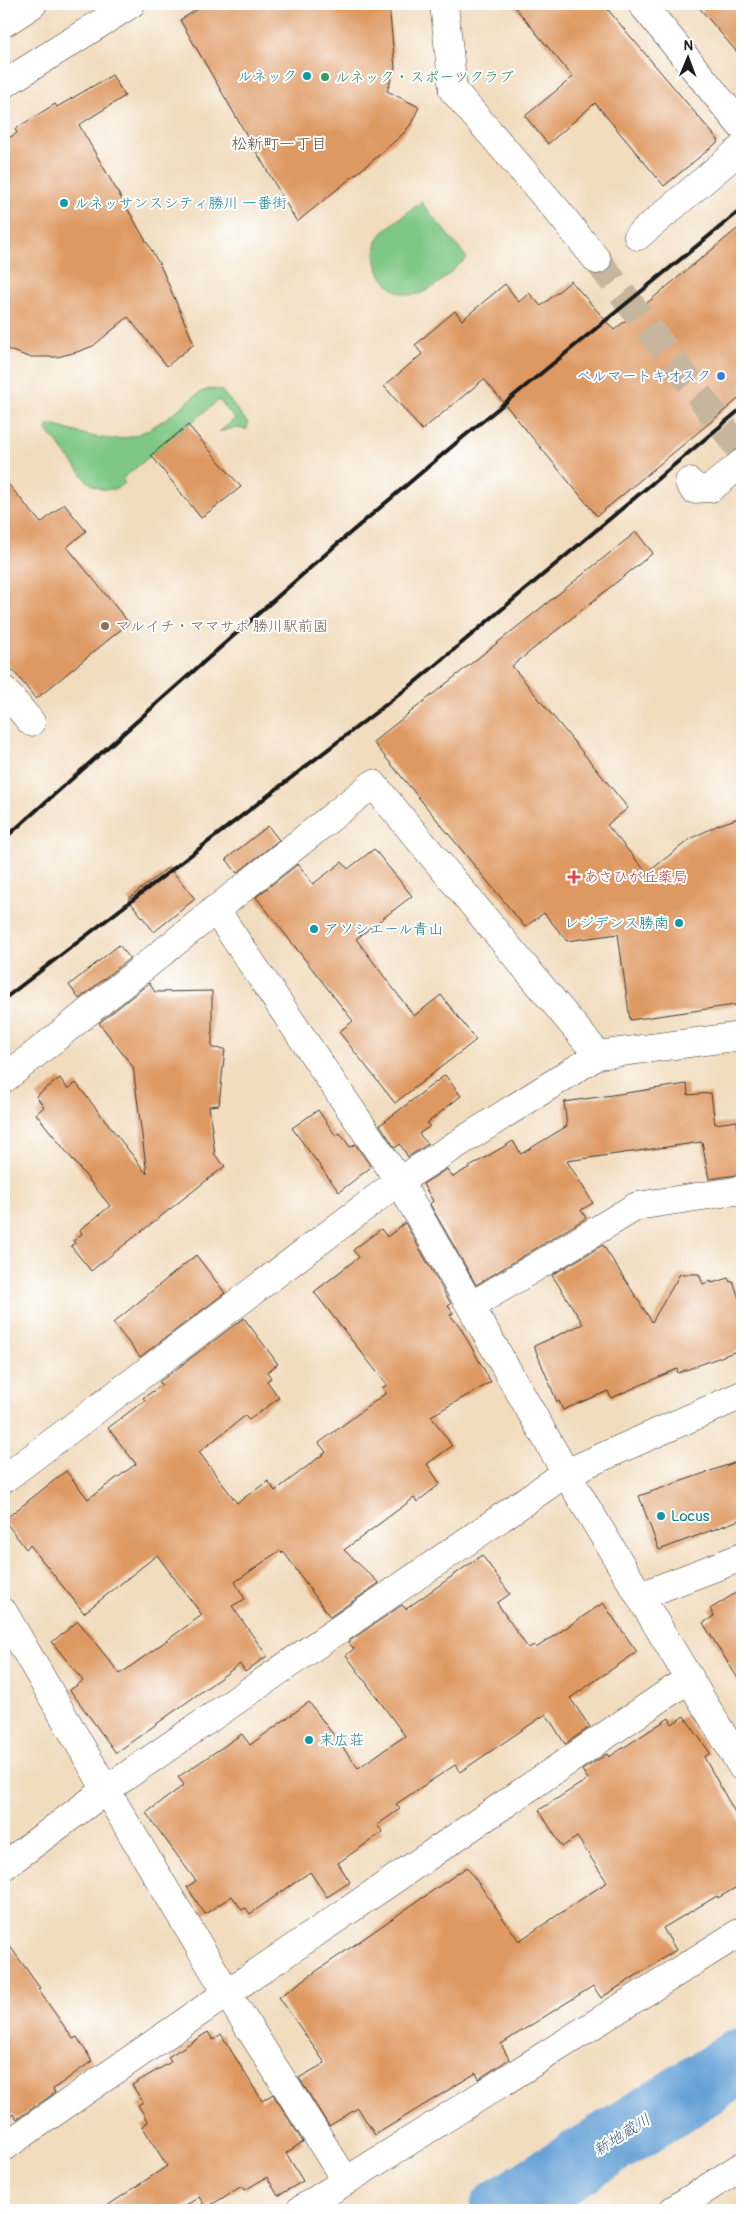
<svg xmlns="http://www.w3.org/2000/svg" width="746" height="2214" font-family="Pangolin,'Klee One',sans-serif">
  <rect width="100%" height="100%" fill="#fff"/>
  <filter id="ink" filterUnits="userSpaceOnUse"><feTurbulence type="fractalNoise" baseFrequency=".02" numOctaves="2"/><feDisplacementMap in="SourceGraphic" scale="10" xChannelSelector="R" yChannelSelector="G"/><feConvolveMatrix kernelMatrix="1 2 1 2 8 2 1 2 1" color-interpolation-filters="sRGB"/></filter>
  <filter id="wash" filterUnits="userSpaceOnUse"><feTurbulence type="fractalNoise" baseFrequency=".0096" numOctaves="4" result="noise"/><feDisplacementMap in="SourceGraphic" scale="20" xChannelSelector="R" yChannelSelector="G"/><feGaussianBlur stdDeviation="1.12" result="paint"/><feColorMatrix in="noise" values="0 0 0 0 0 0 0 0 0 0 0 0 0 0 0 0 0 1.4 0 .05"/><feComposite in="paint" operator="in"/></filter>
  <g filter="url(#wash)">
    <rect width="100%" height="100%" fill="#f1dcbd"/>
    <!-- green -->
    <g fill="#7ec784" stroke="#4d7250">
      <path d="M421 202 467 258C453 269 438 287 421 293 391 304 364 263 380 236 386 227 412 210 421 202Z"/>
      <path d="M212 389 221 390 248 423 247 429 235 428 219 432 235 419 219 400 122 479 125 483C112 493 100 491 88 482L47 430 48 426 53 425C113 444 128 448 180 408 191 400 199 390 212 389Z"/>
    </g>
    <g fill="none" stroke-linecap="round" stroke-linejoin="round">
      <!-- river -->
      <path stroke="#65a0d5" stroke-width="65" d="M502 2210 742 2060"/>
    </g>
    <g id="blocks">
      <!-- building -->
      <g fill="#de9962">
        <path d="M206 4H389L395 68 387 91 419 107 411 124 404 133 378 156 297 222 180 20Z"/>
        <path d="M512 4H603L719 141 664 186 595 103 548 144 525 116 573 77Z"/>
        <path d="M696 4H742V58Z"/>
        <path d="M112 75 125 96 79 125 161 267 194 344 167 366 128 317 93 346 77 352 57 357H29L4 348V141L17 133 15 129 55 104 57 107Z"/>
        <path d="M742 225V396L597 516 484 379 422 430 384 386 422 354 415 345 436 327 455 311 462 320 505 284 519 302 529 293 541 306 571 281 614 330Z"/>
        <path d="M188 425 241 487 201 518 151 455Z"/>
        <path d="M4 479 41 523 64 504 86 531 67 547 129 623 36 699 4 659Z"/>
        <path d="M636 532 653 553 512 666 628 808 607 825 647 873 690 839 718 825 742 817V1004L630 1020 618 934 567 941 544 913 525 927 373 742Z"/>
        <path d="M268 826 279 840 237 873 226 859Z"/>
        <path d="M374 849 412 896 356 939 414 1016 441 995 476 1040 395 1103 339 1032 353 1021 256 897 298 864 313 884 342 862 348 869Z"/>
        <path d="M169 867 195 899 154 932 128 899Z"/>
        <path d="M119 945 130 958 79 999 69 985Z"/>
        <path d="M149 983 155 992 212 991V1048L225 1049 219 1105 209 1106 215 1155 225 1166 91 1271 71 1246 75 1243 73 1241 82 1234 80 1230 110 1206 36 1114 44 1107 36 1096 60 1078 68 1089 76 1083 147 1174 133 1067 99 1023Z"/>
        <path d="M445 1075 461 1096 427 1123 430 1126 419 1134 428 1144 408 1157 400 1144 395 1148 380 1125Z"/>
        <path d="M687 1084 688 1095 711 1093 715 1124 737 1121 742 1168 736 1175 709 1179 702 1142 567 1161 593 1203 581 1210 586 1218 476 1285 430 1204 433 1201 423 1184 447 1169 453 1177 513 1141 521 1154 567 1126 564 1102Z"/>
        <path d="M318 1110 336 1136 340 1133 350 1147 355 1144 371 1167 339 1192 292 1128Z"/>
        <path d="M405 1223 451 1304 448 1306 453 1313 450 1315 460 1327 491 1382 431 1416 452 1446 427 1464 440 1484 417 1502 414 1498 344 1550 379 1583 330 1617 283 1551 281 1553 279 1551 235 1582 245 1599 232 1606 267 1656 245 1672 240 1664 116 1753 70 1690 83 1681 52 1642 78 1621 120 1674 202 1615 157 1555 84 1613 30 1545 26 1549 4 1520 66 1471 88 1499 136 1464 108 1428 145 1400 143 1398 162 1385 159 1382 244 1318 278 1364 267 1372 271 1378 267 1381 279 1398 249 1420 245 1416 199 1452 237 1503 268 1481 275 1491 326 1452 319 1443 386 1393 382 1388 387 1385 314 1292 359 1257 353 1250 381 1229 387 1237Z"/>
        <path d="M603 1245 652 1322 680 1274H699L703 1284 711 1281 712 1283 728 1278 730 1282 733 1281 742 1307V1349L678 1373 677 1369 611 1398 608 1391 563 1410 559 1401 557 1402 534 1346 583 1324 552 1275Z"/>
        <path d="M196 1255 225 1293 140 1357 113 1323Z"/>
        <path d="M742 1460V1519L659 1550 639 1496Z"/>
        <path d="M482 1555 510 1594 497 1603 528 1648 534 1645 536 1648 603 1603 637 1652 570 1698 590 1727 565 1744 546 1714 460 1772 455 1765 396 1804 400 1809 377 1825 383 1832 338 1863 350 1882 327 1897 310 1872 250 1914 246 1908 242 1910 232 1896 205 1914 187 1887 196 1881 146 1813 184 1785 178 1777 242 1734 250 1745 309 1702 358 1768 405 1736 346 1655 354 1649 348 1642 402 1605 406 1609Z"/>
        <path d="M742 1589V1685L703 1623 714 1616 710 1609Z"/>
        <path d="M684 1716 710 1753 704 1757 742 1825V1884L718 1898 717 1896 663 1928 676 1950 601 1998 593 1986 501 2044 509 2059 479 2079 476 2073 375 2135 358 2108 329 2126 299 2078 325 2063 279 1997 467 1867 519 1941 607 1882 577 1837 562 1847 539 1810 588 1779 582 1770 607 1754 609 1757 669 1718 672 1724Z"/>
        <path d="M4 1938 40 1988 38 1989 73 2039 77 2037 92 2061 53 2089 55 2093 17 2119 13 2114 4 2121Z"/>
        <path d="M208 2032 213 2040 221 2034 262 2101 273 2094 303 2142 286 2153 303 2181 278 2196 267 2177 245 2190 242 2186 206 2208 199 2197 179 2210H101L167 2166 142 2126 148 2122 138 2105 143 2102 132 2085 171 2062 168 2057Z"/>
      </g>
    </g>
  </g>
  <g filter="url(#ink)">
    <use href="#blocks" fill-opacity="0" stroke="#3c3934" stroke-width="1"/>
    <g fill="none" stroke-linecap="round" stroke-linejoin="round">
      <!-- tertiary-tunnel -->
      <path stroke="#c6b69d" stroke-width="28" stroke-dasharray="28 14" stroke-linecap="butt" d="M597 260 742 452"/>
      <defs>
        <path id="pedestrian" d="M689 482 693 489 711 488 742 463"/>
        <g id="minor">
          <path d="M642 4 742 127"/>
          <path d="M638 236 742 148"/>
          <path d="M4 690 31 722"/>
          <path d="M215 909 399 1181 566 1473 742 1767"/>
          <path d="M4 1079 373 784 598 1055"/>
          <path d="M471 1306 637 1206 742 1190"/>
          <path d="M4 1479 399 1181 598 1055 742 1036"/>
          <path d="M640 1596 742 1557"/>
          <path d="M4 1613 106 1790 227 1993 346 2181"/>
          <path d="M4 1866 106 1790 566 1473 742 1395"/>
          <path d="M4 2147 227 1993 690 1678"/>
          <path d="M300 2210 742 1931"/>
        </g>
        <g id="tertiary">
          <path d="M453 90 556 209 597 260"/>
          <path d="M673 2210 742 2166"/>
        </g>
        <g id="secondary">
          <path d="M444 4 453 90"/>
          <path d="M4 23 33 4"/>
          <path d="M4 84 131 4"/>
        </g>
      </defs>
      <!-- pedestrian casing -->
      <use href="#pedestrian" stroke="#3c3934" stroke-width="29"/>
      <!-- minor casing -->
      <use href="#minor" stroke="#3c3934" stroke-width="29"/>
      <!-- tertiary casing -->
      <use href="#tertiary" stroke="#3c3934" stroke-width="29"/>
      <!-- secondary casing -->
      <use href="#secondary" stroke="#3c3934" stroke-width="29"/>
      <!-- pedestrian -->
      <use href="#pedestrian" stroke="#fff" stroke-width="28"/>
      <!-- minor -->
      <use href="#minor" stroke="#fff" stroke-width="28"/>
      <!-- tertiary -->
      <use href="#tertiary" stroke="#fff" stroke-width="28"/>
      <!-- secondary -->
      <use href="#secondary" stroke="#fff" stroke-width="28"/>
      <!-- rail -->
      <g stroke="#1c1c1c" stroke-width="4">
        <path d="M4 839 336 545 462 438 742 209"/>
        <path d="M4 999 414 683 742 408"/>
      </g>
    </g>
  </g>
  <!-- markers -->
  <g fill="#0f9aa8" stroke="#fff" stroke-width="2">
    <circle cx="307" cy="76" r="5"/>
    <circle cx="64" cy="203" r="5"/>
    <circle cx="679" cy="923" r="5"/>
    <circle cx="314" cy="929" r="5"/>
    <circle cx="661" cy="1516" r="5"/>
    <circle cx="309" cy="1740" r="5"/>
  </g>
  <circle fill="#2e9e5b" stroke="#fff" stroke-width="2" cx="325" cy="77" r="5"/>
  <circle fill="#3f7fe0" stroke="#fff" stroke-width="2" cx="721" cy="376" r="5"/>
  <circle fill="#8d6e63" stroke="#fff" stroke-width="2" cx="105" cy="626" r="5"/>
  <path fill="#e0444e" stroke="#fff" stroke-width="2" d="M571.5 869.5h5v5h5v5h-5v5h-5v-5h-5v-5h5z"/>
  <g text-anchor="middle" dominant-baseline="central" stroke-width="4" stroke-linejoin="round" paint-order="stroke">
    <!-- culture labels -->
    <g font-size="15" fill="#0d838f" stroke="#fff" text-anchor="start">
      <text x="297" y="76" text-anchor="end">ルネック</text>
      <text x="74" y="203">ルネッサンスシティ勝川 一番街</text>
      <text x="669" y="923" text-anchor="end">レジデンス勝南</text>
      <text x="324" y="929">アソシエール青山</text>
      <text x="671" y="1516">Locus</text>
      <text x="319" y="1740">末広荘</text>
    </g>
    <!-- leisure labels -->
    <g font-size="15" fill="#27864d" stroke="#fff" text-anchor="start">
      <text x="335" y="77">ルネック・スポーツクラブ</text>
    </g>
    <!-- shop labels -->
    <g font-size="15" fill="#366cbe" stroke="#fff" text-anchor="end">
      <text x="711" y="376">ベルマートキオスク</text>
    </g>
    <!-- education labels -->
    <g font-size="15" fill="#785e54" stroke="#fff" text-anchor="start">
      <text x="115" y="626">マルイチ・ママサポ 勝川駅前園</text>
    </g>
    <!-- health labels -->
    <g font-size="15" fill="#be3a42" stroke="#fff" text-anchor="start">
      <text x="584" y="877">あさひが丘薬局</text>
    </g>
    <!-- neighbourhood labels -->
    <g font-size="16" fill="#604834" stroke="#fff">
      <text x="279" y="144">松新町一丁目</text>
    </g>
    <!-- water labels -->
    <g font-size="16" font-style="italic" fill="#405e78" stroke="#fff">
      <text transform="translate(622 2135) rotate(-32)">新地蔵川</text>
    </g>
  </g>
  <!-- margin -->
  <rect width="746" height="2214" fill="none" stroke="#fff" stroke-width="20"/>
  <!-- north arrow -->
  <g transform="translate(688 58) rotate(1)" stroke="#ffffff" stroke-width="4" paint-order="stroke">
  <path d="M0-4L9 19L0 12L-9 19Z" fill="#1c1c1c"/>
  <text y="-8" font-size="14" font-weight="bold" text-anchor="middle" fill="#1c1c1c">N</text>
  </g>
</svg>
